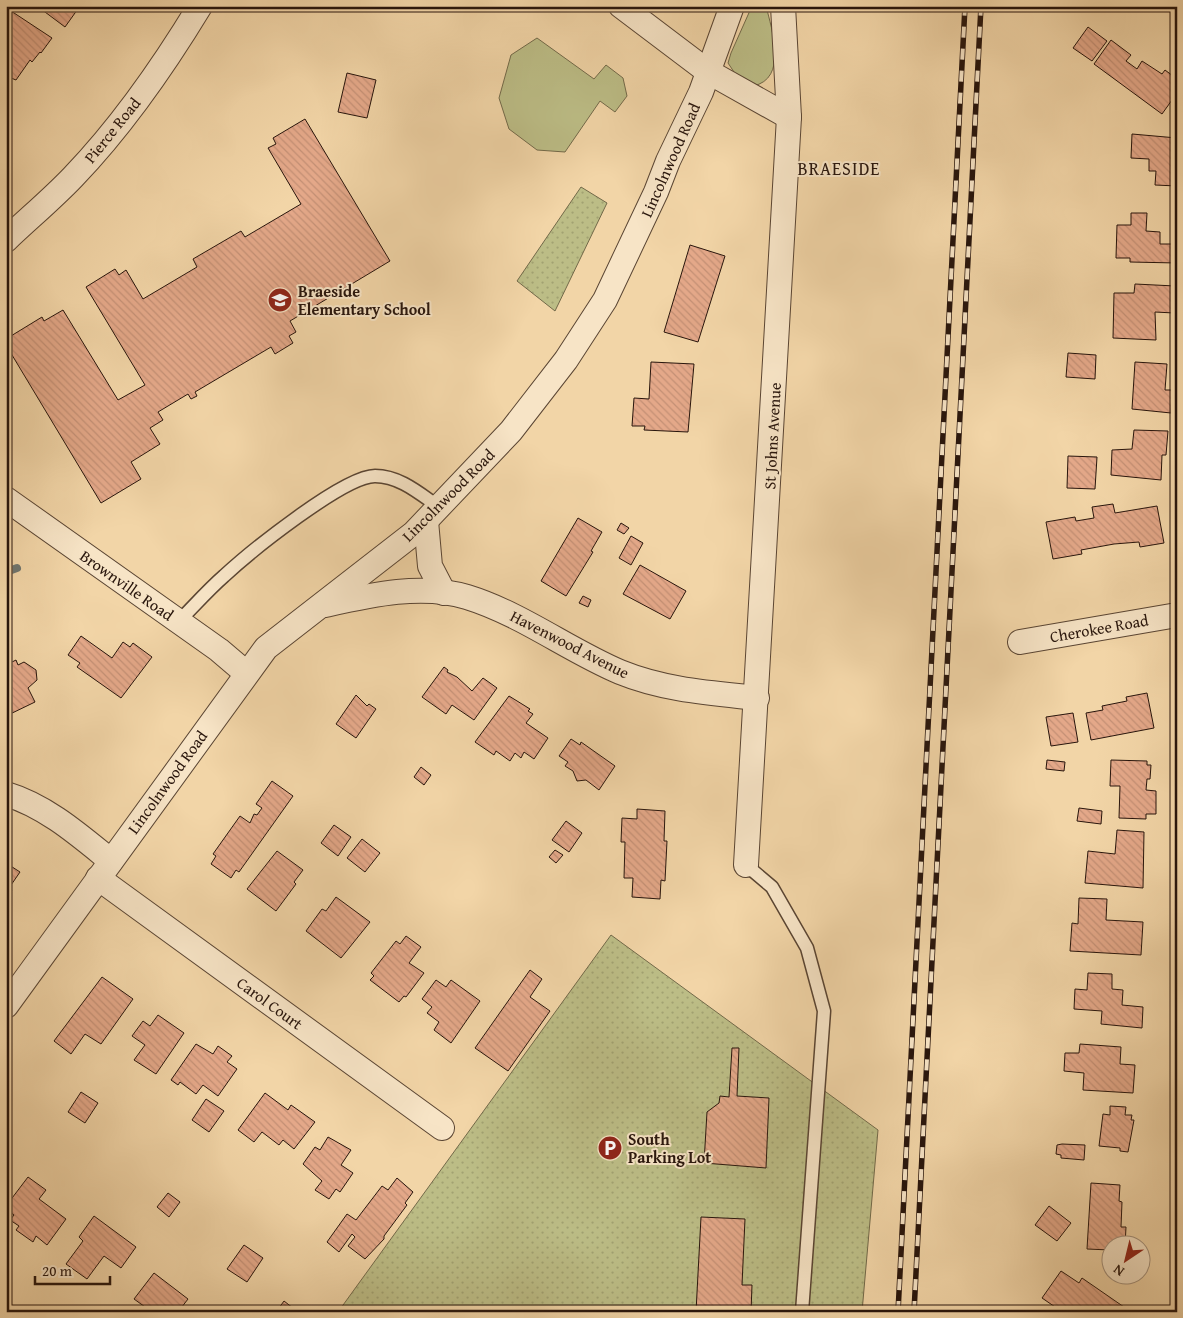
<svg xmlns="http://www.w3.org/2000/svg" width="1183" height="1318" font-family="'Gentium Book Plus',serif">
  <defs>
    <pattern id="park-dots" width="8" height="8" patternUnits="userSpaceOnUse" patternTransform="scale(1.25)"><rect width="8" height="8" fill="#bcbd86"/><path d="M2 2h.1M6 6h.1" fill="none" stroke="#a2a272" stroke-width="1.8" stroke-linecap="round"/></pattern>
    <pattern id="building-back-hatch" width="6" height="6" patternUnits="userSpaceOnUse" patternTransform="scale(1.25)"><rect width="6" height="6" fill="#e4a889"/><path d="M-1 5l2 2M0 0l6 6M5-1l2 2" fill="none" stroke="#c49075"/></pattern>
  </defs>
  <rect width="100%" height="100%" fill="#f2d5a7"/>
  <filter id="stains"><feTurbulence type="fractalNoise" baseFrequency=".004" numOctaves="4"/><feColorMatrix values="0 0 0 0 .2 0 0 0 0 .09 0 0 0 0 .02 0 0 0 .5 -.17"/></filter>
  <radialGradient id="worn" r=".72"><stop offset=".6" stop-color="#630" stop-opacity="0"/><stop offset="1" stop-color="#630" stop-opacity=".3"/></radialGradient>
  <!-- grass -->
  <g fill="#bcbd86" stroke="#726949">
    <path d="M752 6H766C772 30 788 79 753 86L736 75 728 63 731 53Z"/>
    <path d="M537 38 594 79 606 65 623 78 627 96 615 112 600 101 565 152 537 150 509 129 499 98 511 55Z"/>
  </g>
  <!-- park -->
  <g fill="url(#park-dots)" stroke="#726949">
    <path d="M581 187 607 203 555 311 517 281Z"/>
    <path d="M611 935 878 1130 862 1312H338Z"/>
  </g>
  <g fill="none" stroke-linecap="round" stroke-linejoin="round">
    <!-- stream -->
    <path stroke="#6f7670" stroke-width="8" d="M6 572 17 568"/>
  </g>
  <!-- building -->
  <g fill="url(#building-back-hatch)" stroke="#28150c">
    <path d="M43 6H80L65 27 41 9Z"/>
    <path d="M8 9 52 38 41 53 40 52 32 62 30 60 16 80 6 76V33L9 29 6 27V12Z"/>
    <path d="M1088 27 1107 41 1092 61 1073 48Z"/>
    <path d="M1111 40 1131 55 1126 61 1137 69 1142 61 1162 74 1165 70 1177 79V93L1162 114 1094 64Z"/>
    <path d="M347 73 376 80 367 118 338 112Z"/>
    <path d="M305 119 390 261 290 321 296 332 289 336 293 343 275 354 271 347 195 392 197 396 191 399 188 394 158 412 163 420 150 428 160 444 131 462 141 479 101 503 6 345V339L42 317 44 321 63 310 118 400 145 385 86 287 115 269 119 275 126 270 143 299 197 267 193 259 241 231 245 237 301 204 268 148 276 144 273 138Z"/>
    <path d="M1132 134 1177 138V186L1155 185 1156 171H1149V159L1131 158Z"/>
    <path d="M1131 213H1147L1146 231 1160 232V244H1177V263L1130 262V258H1116L1117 225H1131Z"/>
    <path d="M690 245 725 256 698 342 664 332Z"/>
    <path d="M1135 284 1175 286 1174 313 1155 312 1156 340 1113 338 1114 293H1134Z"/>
    <path d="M1068 353 1096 355 1095 379 1066 377Z"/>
    <path d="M651 362 694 364 688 432 644 430 645 426H632L634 398 649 399Z"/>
    <path d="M1135 362 1167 364 1165 390H1172L1171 413 1132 409Z"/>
    <path d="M1134 430 1168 431 1166 455H1162L1161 480 1111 475 1112 450 1132 449Z"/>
    <path d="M1068 456 1097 457 1095 489 1067 488Z"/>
    <path d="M1113 504 1115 513 1157 506 1164 543 1140 547 1139 542 1114 544 1081 550 1082 554 1053 559 1046 522 1075 517 1076 521 1094 518 1092 507Z"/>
    <path d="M578 518 602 532 591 551 593 552 566 596 541 581Z"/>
    <path d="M621 523 629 528 624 534 617 530Z"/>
    <path d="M631 536 643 543 631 565 619 558Z"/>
    <path d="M640 565 686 591 670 619 623 594Z"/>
    <path d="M583 596 591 600 588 607 579 603Z"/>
    <path d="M81 636 112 658 123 642 130 647 133 643 152 657 121 698 77 667 80 663 68 655Z"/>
    <path d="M16 660 18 665 24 662 36 670 37 680 28 688 35 702 6 716V665Z"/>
    <path d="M444 667 448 670 447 672 457 677 472 691 483 678 497 688 474 720 452 705 446 714 422 697Z"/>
    <path d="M1147 693 1154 728 1091 740 1086 713 1103 710 1102 706 1127 701 1126 697Z"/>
    <path d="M356 695 367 706 369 704 376 709 356 738 336 724Z"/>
    <path d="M509 696 530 709 528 711 533 714 526 723 548 738 534 759 524 752 521 758 515 753 510 761 496 751 494 755 475 742Z"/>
    <path d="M1073 713 1078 742 1051 746 1046 717Z"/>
    <path d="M571 739 580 745 581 742 615 766 599 790 586 780 577 781 573 771 565 766 568 762 559 756Z"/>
    <path d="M1047 760 1065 762 1064 771 1046 769Z"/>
    <path d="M1111 760 1147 761V765H1151L1150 779H1147L1146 790 1156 791V814H1146V819L1119 818 1120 786H1110Z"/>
    <path d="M421 767 431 775 424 785 414 777Z"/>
    <path d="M272 781 293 796 239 872 236 870 231 878 211 864 216 856 213 854 240 816 250 823 254 814 257 815 262 808 256 804Z"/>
    <path d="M1079 808 1102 811 1101 824 1077 821Z"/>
    <path d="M637 809 665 811 664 841H667L665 881 661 880 660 899 632 897 633 878H624L625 842H621L622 818 637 819Z"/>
    <path d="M566 821 582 833 569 852 552 840Z"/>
    <path d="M334 825 351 837 338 856 321 843Z"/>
    <path d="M1117 830 1144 832 1143 888 1085 883 1088 851 1115 854Z"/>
    <path d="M362 839 380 853 365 872 347 858Z"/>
    <path d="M555 850 563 855 556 863 549 857Z"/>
    <path d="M277 851 303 870 294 882 296 884 276 911 247 889Z"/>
    <path d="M6 863 20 872 9 888 12 890 6 898Z"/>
    <path d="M336 897 370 922 341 958 306 931 322 909 326 911Z"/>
    <path d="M1079 898 1107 899 1106 920 1143 922 1141 955 1070 951 1072 923 1078 924Z"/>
    <path d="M406 936 421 947 409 963 424 973 406 997 404 996 399 1002 370 980 374 976 371 973 396 941 400 944Z"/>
    <path d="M530 970 542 979 530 997 550 1011 508 1071 475 1048Z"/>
    <path d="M1088 973 1112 974V989L1123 990 1122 1005 1143 1007 1142 1028 1101 1024 1102 1011 1074 1009 1075 989 1087 990Z"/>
    <path d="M102 977 133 999 101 1044 85 1034 71 1054 54 1041Z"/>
    <path d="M436 980 446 987 451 980 480 1001 451 1043 434 1030 439 1022 427 1013 432 1007 422 999Z"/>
    <path d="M158 1015 184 1033 156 1074 134 1060 145 1045 132 1036 143 1021 150 1026Z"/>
    <path d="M196 1044 213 1054 218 1046 232 1056 227 1062 237 1069 218 1096 203 1085 196 1094 180 1082 178 1085 171 1080Z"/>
    <path d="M1080 1044 1121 1047 1120 1064 1135 1065 1133 1093 1083 1090 1084 1073 1064 1071 1065 1053H1079Z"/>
    <path d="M732 1048H739L737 1096 769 1098 766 1168 704 1163 707 1112 719 1103 720 1096 729 1097Z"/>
    <path d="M81 1092 98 1103 85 1123 68 1112Z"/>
    <path d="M265 1093 288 1110 291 1105 315 1122 294 1149 283 1140 279 1145 262 1132 254 1142 238 1130Z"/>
    <path d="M206 1099 224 1111 209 1132 192 1120Z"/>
    <path d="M1110 1106 1126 1107 1125 1115H1132L1131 1120H1134L1128 1152 1120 1151V1148L1099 1146 1103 1114 1110 1115Z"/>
    <path d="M328 1137 351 1150 341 1165 353 1173 340 1192 336 1189 329 1199 315 1190 322 1181 303 1164 315 1147 320 1150Z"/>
    <path d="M1062 1144 1085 1145 1084 1160 1061 1158V1155L1056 1154 1057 1145Z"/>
    <path d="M28 1177 46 1190 39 1199 66 1219 47 1245 36 1236 33 1242 16 1230 19 1226 10 1220 14 1215 6 1209V1206Z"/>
    <path d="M397 1178 413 1192 405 1203 407 1205 384 1236V1239L365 1259 348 1246 355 1237 352 1234 339 1252 327 1242 347 1214 356 1220 382 1186 388 1190Z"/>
    <path d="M1091 1183 1120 1185 1119 1201 1122 1202 1121 1227H1126L1125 1246H1110V1250L1087 1249Z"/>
    <path d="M168 1193 180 1202 169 1217 157 1207Z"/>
    <path d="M1049 1206 1071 1223 1057 1241 1035 1225Z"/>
    <path d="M94 1216 136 1247 121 1268 104 1256 87 1279 66 1264 83 1241 79 1237Z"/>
    <path d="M701 1217 745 1219 742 1285H752L751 1312H696Z"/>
    <path d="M244 1245 263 1258 247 1282 227 1269Z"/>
    <path d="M1061 1271 1079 1283 1082 1278 1124 1307 1121 1312H1068L1063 1308 1061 1311 1042 1298Z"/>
    <path d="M154 1273 188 1299 178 1312H152L134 1299Z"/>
    <path d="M284 1301 298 1312H276Z"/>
  </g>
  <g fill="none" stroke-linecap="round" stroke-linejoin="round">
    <defs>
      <g id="service">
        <path d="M179 621C194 606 208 590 224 576 250 552 344 476 375 476 400 476 420 494 439 507"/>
        <path d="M746 865 772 887 807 948 824 1011 802 1312"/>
      </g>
      <g id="minor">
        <path d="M621 6 707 71 789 117"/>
        <path d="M6 240C28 219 52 199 73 177 122 126 163 67 200 6"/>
        <path d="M6 499 219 650 246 673"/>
        <path d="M426 521 430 566 444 593"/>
        <path d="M325 605C370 595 422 583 467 597 522 614 568 650 620 672 664 690 711 693 757 698"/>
        <path d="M1020 642 1177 615"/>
        <path d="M6 794C46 806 79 835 111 861"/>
        <path d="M746 865 789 117 783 6"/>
        <path d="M98 878 442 1128"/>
        <path d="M6 1006 266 648 414 533 511 431 566 360 605 300 656 192 668 161 701 92 732 6"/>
      </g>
    </defs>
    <!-- service casing -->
    <use href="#service" stroke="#5a4533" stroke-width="15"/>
    <!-- minor casing -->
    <use href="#minor" stroke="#5a4533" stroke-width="26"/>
    <!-- service -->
    <use href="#service" stroke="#f7e4c6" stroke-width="12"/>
    <!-- minor -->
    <use href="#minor" stroke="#f7e4c6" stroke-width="24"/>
    <defs>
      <g id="rail">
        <path d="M898 1312 965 6"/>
        <path d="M914 1312 981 6"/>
      </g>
    </defs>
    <!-- rail casing -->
    <use href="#rail" stroke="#28150c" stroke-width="5.5"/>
    <!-- rail -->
    <use href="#rail" stroke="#f7e4c6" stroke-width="4" stroke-dasharray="11" stroke-linecap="butt"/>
  </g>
  <!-- icons -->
  <defs>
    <symbol id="school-disc" viewBox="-11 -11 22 22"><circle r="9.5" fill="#8f2418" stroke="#f7e4c6"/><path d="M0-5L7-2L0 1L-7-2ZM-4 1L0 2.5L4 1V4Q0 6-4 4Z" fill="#fff"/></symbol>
    <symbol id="parking-disc" viewBox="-11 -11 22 22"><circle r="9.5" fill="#8f2418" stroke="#f7e4c6"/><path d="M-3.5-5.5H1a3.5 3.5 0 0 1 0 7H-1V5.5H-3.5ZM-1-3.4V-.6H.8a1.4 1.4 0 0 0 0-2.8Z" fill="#fff"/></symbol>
  </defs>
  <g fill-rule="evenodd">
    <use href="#school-disc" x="266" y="286" width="28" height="28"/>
    <use href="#parking-disc" x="596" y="1134" width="28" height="28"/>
  </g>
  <g text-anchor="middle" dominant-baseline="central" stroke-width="4" stroke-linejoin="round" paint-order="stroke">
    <!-- street labels -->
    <g font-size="16" fill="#28150c" stroke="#f7e4c6">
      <text transform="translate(112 130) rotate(-51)">Pierce Road</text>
      <text transform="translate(670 160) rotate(-66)">Lincolnwood Road</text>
      <text transform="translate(772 436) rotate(-87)">St Johns Avenue</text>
      <text transform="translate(448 495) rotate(-45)">Lincolnwood Road</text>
      <text transform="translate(127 585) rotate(35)">Brownville Road</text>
      <text transform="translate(1099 628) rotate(-10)">Cherokee Road</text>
      <text transform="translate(570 644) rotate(27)">Havenwood Avenue</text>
      <text transform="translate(167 782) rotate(-54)">Lincolnwood Road</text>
      <text transform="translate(270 1003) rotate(36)">Carol Court</text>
    </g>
    <!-- poi labels -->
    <g font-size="16" font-weight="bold" fill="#28150c" stroke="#f7e4c6" text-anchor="start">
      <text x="298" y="291">Braeside<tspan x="298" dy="18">Elementary School</tspan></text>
      <text x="628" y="1139">South<tspan x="628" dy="18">Parking Lot</tspan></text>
    </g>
    <!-- neighbourhood labels -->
    <g font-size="18" letter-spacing="1" fill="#28150c" stroke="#f7e4c6">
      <text x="839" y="168">BRAESIDE</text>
    </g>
  </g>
  <!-- margin -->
  <rect width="1183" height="1318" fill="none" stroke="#f2d5a7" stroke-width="25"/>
  <rect x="8" y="8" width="1168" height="1303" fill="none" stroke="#28150c" stroke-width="2.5"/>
  <rect x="12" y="12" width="1158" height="1293" fill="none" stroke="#28150c"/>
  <!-- north arrow -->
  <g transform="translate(1126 1260) rotate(215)"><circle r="24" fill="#f7e4c6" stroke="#a4917c"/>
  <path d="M0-4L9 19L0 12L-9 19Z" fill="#8f2418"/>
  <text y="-8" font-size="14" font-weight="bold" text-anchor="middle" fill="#28150c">N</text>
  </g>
  <!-- scale -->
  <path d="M35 1276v8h75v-8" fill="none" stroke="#28150c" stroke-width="2.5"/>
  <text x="42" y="1276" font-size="15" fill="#28150c" stroke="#f7e4c6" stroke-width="4" paint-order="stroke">20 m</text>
  <rect width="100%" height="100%" filter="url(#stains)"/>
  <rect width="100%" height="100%" fill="url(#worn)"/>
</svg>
